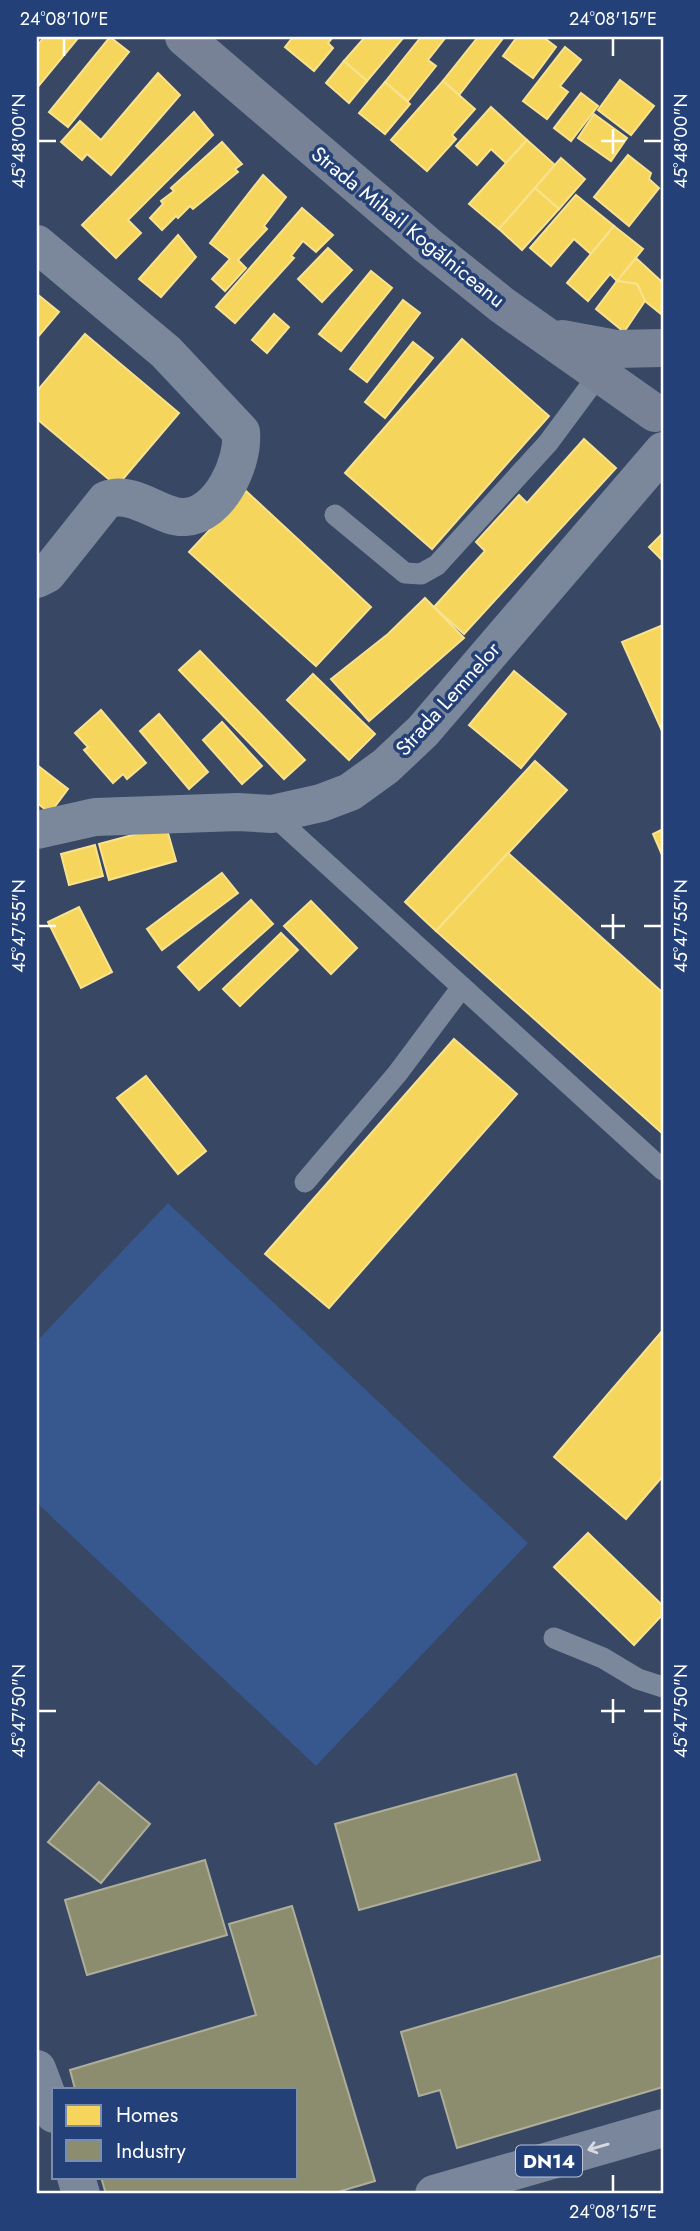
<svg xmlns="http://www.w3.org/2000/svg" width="700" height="2231" font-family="Jost,sans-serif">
  <rect width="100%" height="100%" fill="#374764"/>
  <!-- park -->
  <path fill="#37578f" d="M168 1203 528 1543 316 1766 37 1503V1341Z"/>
  <!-- homes -->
  <g fill="#f6d55c" stroke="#f9e28d" stroke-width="2">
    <path d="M44 37H79L37 88V46Z"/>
    <path d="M110 37 129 52 68 127 49 112Z"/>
    <path d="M293 37H333L328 43 333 48 314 71 285 47Z"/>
    <path d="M365 37H404L367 81 344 61Z"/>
    <path d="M421 37H446L428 60 436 66 408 101 385 82Z"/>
    <path d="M478 37H504L459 95 443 81Z"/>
    <path d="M517 37H543L556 47 533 78 503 56Z"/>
    <path d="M565 47 581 60 560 86 568 92 547 119 523 101Z"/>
    <path d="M344 61 367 81 349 103 326 83Z"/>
    <path d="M158 73 180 95 111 175 87 154 82 160 61 142 80 121 101 140Z"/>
    <path d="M620 80 654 106 631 135 598 110Z"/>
    <path d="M443 81 475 109 452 135 456 139 427 171 391 140Z"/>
    <path d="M385 82 410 104 385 134 359 113Z"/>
    <path d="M581 93 598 106 571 141 554 128Z"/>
    <path d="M491 107 527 140 506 163 491 149 477 165 456 146Z"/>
    <path d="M194 112 213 135 128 220 141 233 116 258 82 225Z"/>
    <path d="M594 114 627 138 611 161 578 138Z"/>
    <path d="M527 140 555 165 499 229 469 204Z"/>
    <path d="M222 142 242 164 235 169 238 172 193 209 190 206 178 218 176 216 162 230 150 218 163 204 161 201 174 191 171 188Z"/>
    <path d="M628 155 651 173 649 179 659 188 629 226 594 197Z"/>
    <path d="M561 158 585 179 559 209 535 188Z"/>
    <path d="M263 175 286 197 264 226 267 229 238 260 246 268 225 291 212 279 230 259 210 243Z"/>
    <path d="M535 188 559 209 522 250 499 229Z"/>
    <path d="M576 195 614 226 591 254 574 239 551 266 530 248Z"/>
    <path d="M302 208 333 235 316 252 303 241 291 256 294 258 235 323 216 307Z"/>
    <path d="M614 226 643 249 617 281 610 274 588 301 567 283Z"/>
    <path d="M178 235 196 257 161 297 139 279Z"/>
    <path d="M328 248 352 270 322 302 298 279Z"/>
    <path d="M636 258 663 283 661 314 645 301 637 284 617 281Z"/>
    <path d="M371 271 392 288 341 351 319 334Z"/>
    <path d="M617 281 637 284 645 301 624 332 596 309Z"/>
    <path d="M37 294 59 312 37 338Z"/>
    <path d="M403 300 420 313 367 382 350 369Z"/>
    <path d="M274 314 289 327 267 353 252 340Z"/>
    <path d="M85 334 179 413 117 486 37 419V391Z"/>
    <path d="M462 339 549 416 432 549 345 473Z"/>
    <path d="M413 342 433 358 385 418 365 402Z"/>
    <path d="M584 439 616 468 464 634 434 607 485 551 476 542 519 495 527 503Z"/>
    <path d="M246 491 371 607 316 666 189 552Z"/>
    <path d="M663 533V561L649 547Z"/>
    <path d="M425 598 464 638 369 721 331 679 388 634Z"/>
    <path d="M663 625V733L622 642Z"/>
    <path d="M200 651 305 760 284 779 179 670Z"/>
    <path d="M514 671 566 714 521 768 469 725Z"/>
    <path d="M313 674 375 734 349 760 287 700Z"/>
    <path d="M101 710 146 763 127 779 123 774 113 783 84 750 88 747 75 733Z"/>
    <path d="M159 714 208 772 189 789 140 731Z"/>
    <path d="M222 722 262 766 242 784 203 740Z"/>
    <path d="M535 761 567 790 436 931 405 902Z"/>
    <path d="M37 765 68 789 50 813 37 803Z"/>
    <path d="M166 826 176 861 109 880 99 844Z"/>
    <path d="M663 829V857L653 834Z"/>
    <path d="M95 845 103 876 69 885 61 854Z"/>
    <path d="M508 853 663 993V1134L436 931Z"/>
    <path d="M222 873 238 893 162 950 147 929Z"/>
    <path d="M251 900 273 924 199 990 178 967Z"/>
    <path d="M311 901 357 948 331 974 284 926Z"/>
    <path d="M79 907 112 972 81 988 48 922Z"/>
    <path d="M281 933 298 950 240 1006 223 989Z"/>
    <path d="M454 1039 517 1094 329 1308 265 1254Z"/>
    <path d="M146 1076 206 1151 178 1174 117 1098Z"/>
    <path d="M663 1330V1476L626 1519 554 1457Z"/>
    <path d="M588 1533 663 1606V1614L634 1645 554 1567Z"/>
  </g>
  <!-- industry -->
  <g fill="#8c8c6e" stroke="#aeae9a" stroke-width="2">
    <path d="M516 1774 540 1860 359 1910 335 1824Z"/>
    <path d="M99 1782 150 1824 101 1883 48 1842Z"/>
    <path d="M205 1860 227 1935 87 1975 65 1900Z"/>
    <path d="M292 1906 375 2181 331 2194H106L101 2177H296V2089H75L70 2070 256 2015 229 1924Z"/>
    <path d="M663 1955V2087L457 2148 440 2090 419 2096 401 2032Z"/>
  </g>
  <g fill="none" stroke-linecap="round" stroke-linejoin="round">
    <!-- lane -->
    <g stroke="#7b889c" stroke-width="21">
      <path d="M335 515 405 573 421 574 437 565 548 443 600 373"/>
      <path d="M272 814 663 1170"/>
      <path d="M305 1182 397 1074 462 987"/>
      <path d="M554 1638 603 1658 638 1679 663 1687"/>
    </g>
    <!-- street -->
    <g stroke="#7b889c" stroke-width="38">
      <path d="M37 244 166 352 241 432C244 462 220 515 185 517 161 519 135 489 106 500L47 574 37 579"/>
      <path d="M37 830 95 817 238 812 272 814 321 803 350 792 386 766 423 731 663 451"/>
      <path d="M37 2069 54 2114"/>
      <path d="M76 2177 81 2194"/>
    </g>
    <!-- secondary -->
    <g stroke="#778297" stroke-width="38">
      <path d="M184 37 427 245 502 305 655 413"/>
      <path d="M562 339 616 349 663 348"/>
    </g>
    <!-- primary -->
    <path stroke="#7a869b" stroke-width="38" d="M434 2194 663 2128"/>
  </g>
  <!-- one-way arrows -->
  <defs><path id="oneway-shaft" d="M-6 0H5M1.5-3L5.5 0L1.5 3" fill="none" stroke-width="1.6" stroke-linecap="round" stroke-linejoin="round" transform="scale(1.75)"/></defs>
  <use stroke="#d7dbe1" href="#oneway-shaft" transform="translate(598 2147) rotate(164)"/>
  <!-- ticks -->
  <path fill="none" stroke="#fff" stroke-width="2.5" d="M64 38V56M613 38V56M613 129V154M38 141H56M601 141H625M644 141H662M613 914V939M38 926H56M601 926H625M644 926H662M613 1699V1723M38 1711H56M601 1711H625M644 1711H662M613 2175V2192"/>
  <g text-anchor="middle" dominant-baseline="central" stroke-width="7" stroke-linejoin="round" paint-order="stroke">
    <!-- shield labels -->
    <rect fill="#234178" stroke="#bdc6d6" stroke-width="2" x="516" y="2145.5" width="66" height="31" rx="5"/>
    <g font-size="19" font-weight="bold" fill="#fff">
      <text x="549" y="2161">DN14</text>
    </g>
    <!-- street labels -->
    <g font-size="21" fill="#fff" stroke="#234178">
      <text transform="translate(408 227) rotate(39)">Strada Mihail Kogălniceanu</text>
      <text transform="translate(448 699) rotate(-48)">Strada Lemnelor</text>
    </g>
  </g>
  <!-- border -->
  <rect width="700" height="2231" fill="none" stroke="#234178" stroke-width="77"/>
  <!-- legend -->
  <rect x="52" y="2088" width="245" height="91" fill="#234178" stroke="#7b8dae" stroke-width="2"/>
  <rect x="66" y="2105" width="35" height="21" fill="#f6d55c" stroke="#7b8dae" stroke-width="2"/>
  <text x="116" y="2122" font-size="21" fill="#ffffff">Homes</text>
  <rect x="66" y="2140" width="35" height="21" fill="#8c8c6e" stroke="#7b8dae" stroke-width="2"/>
  <text x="116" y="2158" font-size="21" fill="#ffffff">Industry</text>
  <rect x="38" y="38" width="624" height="2154" fill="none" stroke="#fff" stroke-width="2.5"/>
  <g font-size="18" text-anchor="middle" fill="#fff">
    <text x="64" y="25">24°08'10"E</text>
    <text x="613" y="25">24°08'15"E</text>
    <text transform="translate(19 141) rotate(-90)" y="6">45°48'00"N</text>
    <text transform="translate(681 141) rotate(-90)" y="6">45°48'00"N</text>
    <text transform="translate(19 926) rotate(-90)" y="6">45°47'55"N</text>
    <text transform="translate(681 926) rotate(-90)" y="6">45°47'55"N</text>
    <text transform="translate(19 1711) rotate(-90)" y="6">45°47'50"N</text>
    <text transform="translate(681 1711) rotate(-90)" y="6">45°47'50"N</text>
    <text x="613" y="2218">24°08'15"E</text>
  </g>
</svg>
